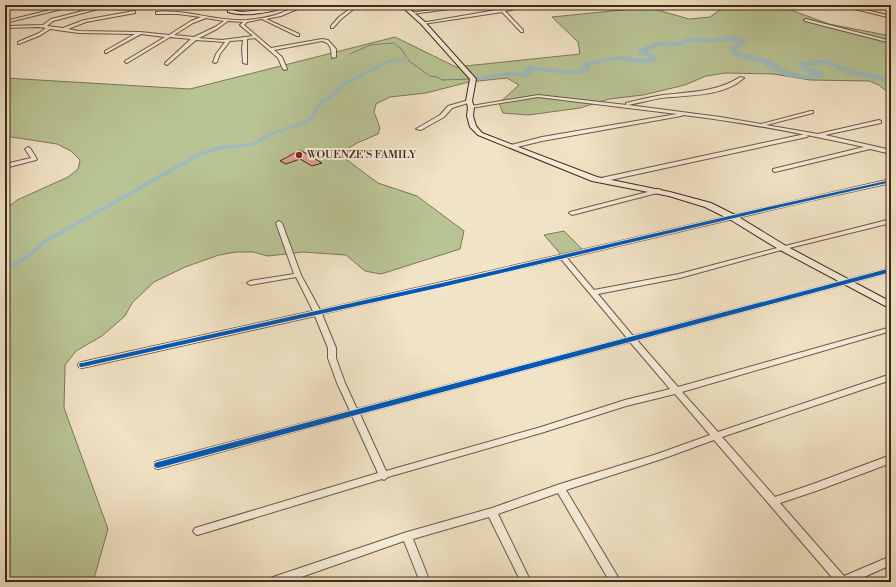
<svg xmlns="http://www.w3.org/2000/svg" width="896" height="587" font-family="'Libre Bodoni',serif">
  <rect width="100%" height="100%" fill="#f1e3c5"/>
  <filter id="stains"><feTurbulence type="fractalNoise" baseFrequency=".005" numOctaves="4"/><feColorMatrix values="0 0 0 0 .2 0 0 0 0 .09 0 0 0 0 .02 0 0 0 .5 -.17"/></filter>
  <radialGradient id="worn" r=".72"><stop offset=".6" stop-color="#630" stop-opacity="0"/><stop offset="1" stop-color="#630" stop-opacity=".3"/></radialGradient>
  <!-- green -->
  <g fill="#b9c495" stroke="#7c7758">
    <path d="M727 5H777L829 24 891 36V95L879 85 869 81 810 80 774 74 726 73 706 76 685 85 643 95 609 99 580 108 528 115 503 113 499 103 519 85 507 78 469 82 426 93 390 97 376 104 374 112 380 128 378 134 357 143 339 154 378 183 417 196 464 231 460 249 381 274 365 271 346 255 303 252 268 256 253 252H236L219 255 185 267 154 282 132 303 125 316 102 336 76 351 65 365 64 408 108 529 93 582H5V233L7 223 5 220V210L17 200 68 177 78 169 80 160 71 151 57 144 5 136V78L190 89 395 37 456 67 580 54 578 42 552 17 632 9H654L689 19 710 17Z"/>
    <path d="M564 231 585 252 563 257 544 235Z"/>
  </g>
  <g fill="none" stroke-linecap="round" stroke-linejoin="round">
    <!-- stream -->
    <path stroke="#79817d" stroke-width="1" d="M350 54 370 45 394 43 402 50 409 61 430 76 437 77 442 80 471 79"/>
    <!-- canal -->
    <path fill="#9fbbbf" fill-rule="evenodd" d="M407 57 409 58V59L389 63 346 85 333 98 326 101 319 108 315 118 306 124 270 136 256 145 221 150 202 155 46 243 33 255 5 273V268L29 253 42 241 198 153 220 146 253 143 266 134 302 122 311 116 315 107 322 99 329 96 342 83 386 61Z"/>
    <!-- river -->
    <path fill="#9fbbbf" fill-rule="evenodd" d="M692 37C697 37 703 39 708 39 720 38 738 33 747 42L737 49 739 52C748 54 757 56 766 59 785 67 790 76 813 74L802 70 798 65 799 63 813 60H827L853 70 885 76 891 81V87L880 80 848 74 826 64 807 66 822 72 824 76 823 78 805 79 790 77 776 72 761 63 733 55 729 48 739 42 715 41 709 43 692 41 681 46H660L647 51 655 55 657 59C646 69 627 59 614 60 606 61 598 64 590 66L589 71 574 75 531 70 533 73 527 77 509 76 473 81 469 79 473 77 509 72 525 73 522 69 529 66 574 71 582 68 583 63 617 56 648 59 649 58 638 53V49L659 42H679L684 39Z"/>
  </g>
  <!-- building -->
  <path fill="#dea195" stroke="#3f2a1a" d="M300 150 322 163 312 166 300 159 286 164 280 161Z"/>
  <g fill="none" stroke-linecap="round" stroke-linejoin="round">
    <defs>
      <g id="minor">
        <path d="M71 5H78L5 23V21Z"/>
        <path d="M107 5H113L53 21 47 26 63 28 84 20 134 11H135V13L86 22 68 29 79 31 140 32 169 35 191 21 201 17 178 14H156V12C187 9 217 22 247 20 258 19 271 17 281 13 289 10 298 5 307 5L281 16 266 19 299 34V36H297L262 19 247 22 244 25 271 48 322 39 328 40 336 49V57L332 58C331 51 332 43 322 41L274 50 282 57 287 69 285 70 283 69 278 58 255 38 247 39V64L243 63 242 49 243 40 230 41 220 54 217 62 215 63 213 62 216 54 225 42 196 40 167 65 165 64V63L191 39 170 37 127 63 125 62V61L165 37 141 34 106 53H105V51L135 34 79 33 50 29 41 35 19 44H18V42L39 33 46 28 39 27 5 28V26L43 25 51 19ZM206 18 224 21 215 27 194 37 174 35 193 23ZM228 21 243 22 240 25 241 26 253 36 222 40 199 38 217 29Z"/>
        <path d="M355 5H359L341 19 333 28H331V26L339 17Z"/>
        <path d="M468 5H479L412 14 410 13Z"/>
        <path d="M504 5H508L512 8V10L505 11 523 30V32H521L502 12 423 24 421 23 508 8Z"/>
        <path d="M565 5H576L565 7 563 6Z"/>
        <path d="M839 5H846L891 16V18Z"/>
        <path d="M806 19 891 41V43L805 21 804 20Z"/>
        <path d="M740 77 744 78C723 97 688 95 661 98 650 100 639 103 628 105L720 117 761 124 811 111H813V113L766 125 818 134 879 120 881 121V123L825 135 891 150V154L870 149 775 172 773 171V169L864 147C804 134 744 122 683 115L681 116 542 141 513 148 511 147V145L542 137 677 114 538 97 471 108 469 107 471 106 538 95 627 105 626 104V103C638 100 650 97 663 95 690 92 717 92 740 77Z"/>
        <path d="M469 100 471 101V102L452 108 444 117 421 130 416 129 440 115 448 106Z"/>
        <path d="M805 134 808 136 807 137 601 182 598 180 601 178Z"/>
        <path d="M28 147 30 148 37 159 36 160 5 168V164L31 158 25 149Z"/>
        <path d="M891 179V183L809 201 567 258 594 290 679 274 781 247 891 219V223L785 249 680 278 598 294 633 336 891 268V272L637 340 678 387 891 327V331L682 392 718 432 891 374V380L722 437 775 497 813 484 891 455V463L819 490 780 503 844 576 891 556V565L853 582H836L714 440 662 459 566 490 621 582H610L558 493 498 514 531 582H521L489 517 413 539 430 582H420L404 541 287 582H268L269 579 273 577 407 532 492 508 560 484 657 454 710 435 675 394 626 406 541 433 388 477 384 480 382 479 198 535 195 534 193 531 195 528 378 473 352 416 158 469 155 468 154 465 155 462 158 461 350 411 337 383 328 358V348L315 316 82 368 79 367 78 365 79 363 82 362 313 311 296 277 250 285 247 283 250 281 294 274 276 223 279 221 282 223 301 275 320 310ZM561 259 627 338 357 409 345 383 336 358V348L322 314ZM630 342 670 389 625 400 541 427 386 471 360 414Z"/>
        <path d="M659 189 661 190V192L572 215 569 213 570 212Z"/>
      </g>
      <g id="secondary">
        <path d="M228 5H232V10C251 16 270 5 288 5 274 13 244 17 228 12Z"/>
        <path d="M400 5H405L425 22 476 79 472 101 474 107 473 116 476 126 482 133 597 177 670 192 711 203 737 216 786 246 891 302V309L780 250 731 220 705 207 669 196 592 181 478 135 470 127 467 116 468 107 466 101 470 79 421 24Z"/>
      </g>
    </defs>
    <!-- minor casing -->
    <use href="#minor" stroke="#6c5845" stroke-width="2"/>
    <!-- secondary casing -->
    <use href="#secondary" stroke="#3f2a1a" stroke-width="2"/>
    <!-- minor -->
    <use href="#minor" fill="#f6edd9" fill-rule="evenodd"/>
    <!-- secondary -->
    <use href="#secondary" fill="#f6edd9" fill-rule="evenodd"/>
    <defs>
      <g id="cycleway">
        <path d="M891 180V182L768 210 442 287 82 367H80L79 365 80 363H82L442 283 768 207Z"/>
        <path d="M891 268V272L158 468 155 467 154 465 155 463 158 462Z"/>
      </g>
    </defs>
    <!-- cycleway casing -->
    <use href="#cycleway" stroke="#f6edd9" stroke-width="2"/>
    <!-- cycleway -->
    <use href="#cycleway" fill="#0057b8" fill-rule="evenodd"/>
  </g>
  <!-- markers -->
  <circle fill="#8f2418" stroke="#f6edd9" stroke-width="1.5" cx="299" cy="155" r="4"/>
  <g text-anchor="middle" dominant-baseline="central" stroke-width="4" stroke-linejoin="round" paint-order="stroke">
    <!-- far-poi labels -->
    <g font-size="11" fill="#3f2a1a" stroke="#f6edd9" text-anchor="start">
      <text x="307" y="155">WOUENZE'S FAMILY</text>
    </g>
  </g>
  <!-- margin -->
  <rect width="896" height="587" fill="none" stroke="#f1e3c5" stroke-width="20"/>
  <rect x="6" y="6" width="884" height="575" fill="none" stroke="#3f2a1a" stroke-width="2"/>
  <rect x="10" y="10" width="876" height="567" fill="none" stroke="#3f2a1a"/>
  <rect width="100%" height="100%" filter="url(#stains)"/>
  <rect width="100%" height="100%" fill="url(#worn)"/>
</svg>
